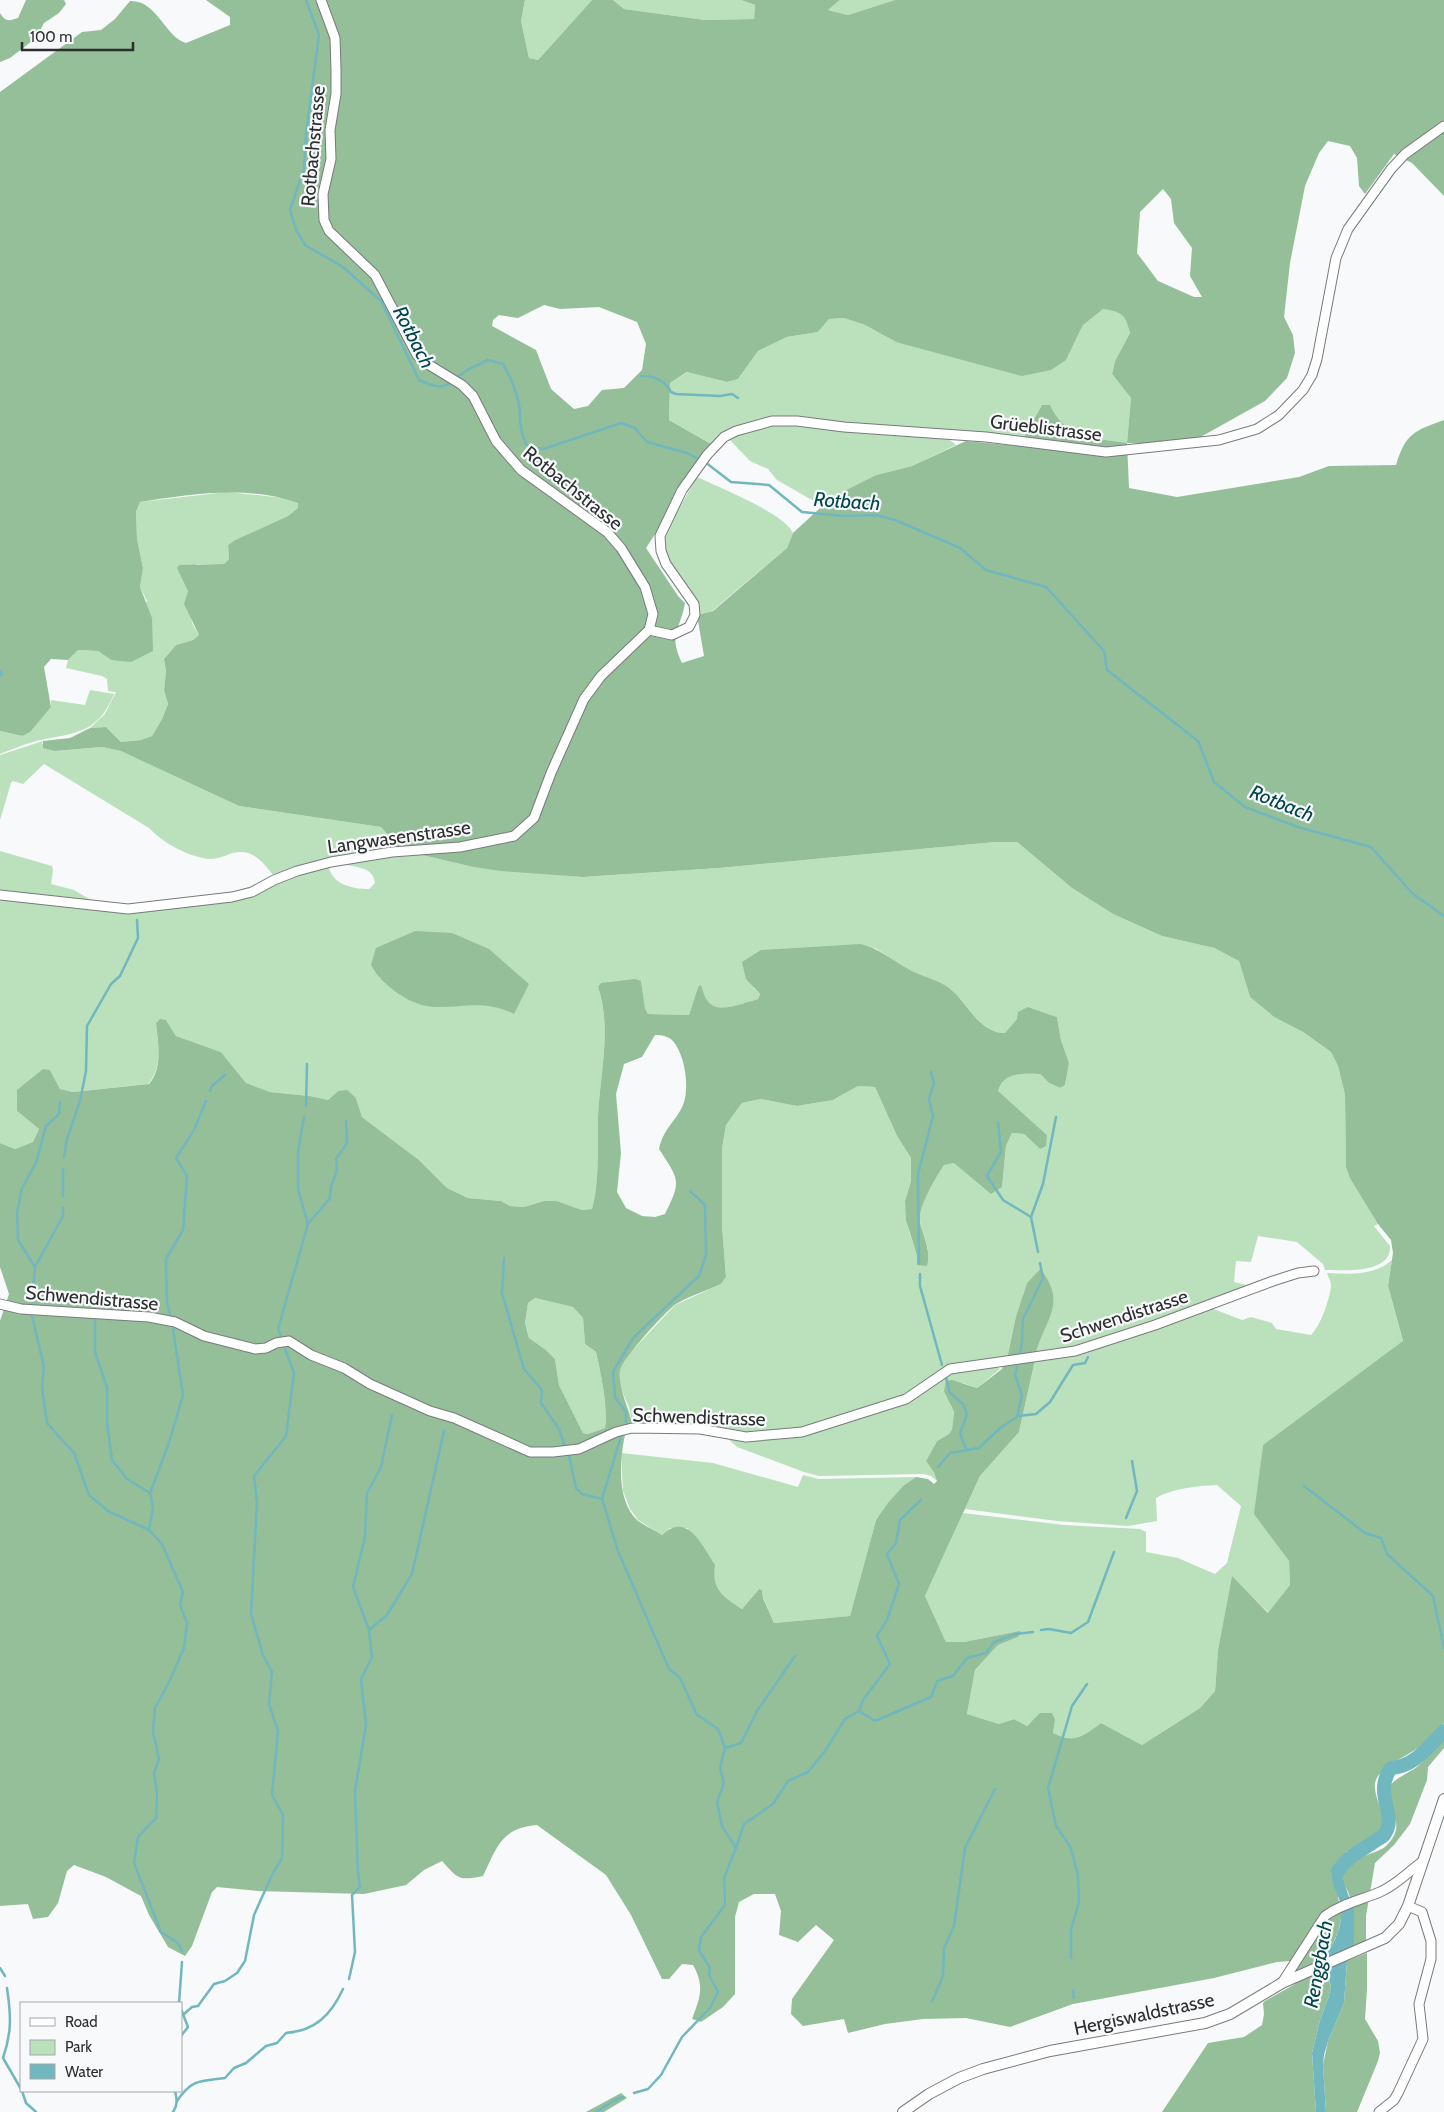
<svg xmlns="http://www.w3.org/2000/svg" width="1444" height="2112" font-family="Cabin,sans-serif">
  <rect width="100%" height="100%" fill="#f7f9fb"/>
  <!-- green -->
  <g fill="#bae1bc">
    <path d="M525 0H592L538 60 529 58 521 21Z"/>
    <path d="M613 0H741L755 5 754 19 705 20 624 9Z"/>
    <path d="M840 0H895L848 15 828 10Z"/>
    <path d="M1103 308C1122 312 1125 314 1130 333L1115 361 1112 374 1131 398 1127 443C1094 438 1065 439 1049 405H1042L1022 441 790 419 718 438 711 444 669 420 670 383 688 372 727 382 738 379 758 351 787 337 818 332 829 319 844 318 865 325 896 342 1066 360 1083 325Z"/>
    <path d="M776 423 944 435 956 445 912 466 876 475 832 497 812 500 777 480 768 469 750 461 728 438 733 433Z"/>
    <path d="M697 477C718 487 784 513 793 533L787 548 712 611 697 615 665 559 663 536Z"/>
    <path d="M227 492 286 498 299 503V508L288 516 235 540 228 545 229 559 224 564H196L188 591 192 623 199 635 193 640 176 645 164 659 166 671 164 690 168 704 162 719 152 736 141 740 121 742 106 727 90 728 105 714 116 692 108 691 107 679 102 676 66 668 68 660 78 650 98 651 111 660 147 601 140 587 143 568 137 539 136 512 140 502Z"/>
    <path d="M90 690 114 694C96 738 70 732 33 742 22 745 11 750 0 754V731L22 736 51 707V700L85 705Z"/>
    <path d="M43 741 42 744 55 751 102 747 122 751 239 806 381 827 401 850 274 876C261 860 251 847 230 854 224 856 217 859 211 859 190 858 163 843 149 828L44 764 23 784 13 781 11 783 0 820V755Z"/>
    <path d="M995 842H1017L1072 888 1113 914 1162 936 1214 948 1239 961 1250 997 1274 1017 1303 1032 1331 1052 1338 1066 1345 1095 1346 1167 1378 1224 1374 1226 1390 1246C1392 1274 1343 1270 1325 1270L1323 1264 1297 1242 1258 1236 1251 1262 1236 1261 1234 1282 1250 1286 1100 1343 1035 1356 1040 1269 1027 1283 1016 1316 1007 1359 958 1365 910 1395 807 1429 752 1435 633 1426 629 1407 620 1387V1368L630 1353 675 1305 721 1284 726 1277 722 1226V1149L726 1125 742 1103 761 1099 797 1106 833 1100 858 1086 875 1087 897 1136 911 1158V1181L905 1201 909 1231 917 1256V1265L928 1249C926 1240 922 1231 920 1222 917 1207 936 1177 944 1164L954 1163 1002 1187 1006 1146 1012 1133 1024 1134 1040 1149 1047 1135 997 1091C1003 1070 1023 1074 1040 1074L1049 1083 1060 1088 1065 1085 1069 1063 1061 1040 1057 1017 1028 1007 1005 1033C979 1033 968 1002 949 989 938 980 924 977 911 971 898 965 887 955 875 948L753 987 760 994 758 999C745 1002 716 1016 707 1001 704 997 703 990 701 986L698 987 689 1015 648 1014 645 1008 641 981 598 987C612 1028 600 1074 598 1117 597 1148 600 1179 592 1209L582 1210 557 1201H544L524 1207 510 1206 501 1201 468 1198 447 1188 419 1160 362 1117 356 1098 338 1091 328 1100 310 1096 270 1092 246 1083 221 1052 176 1036 166 1020 156 1023C158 1043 163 1068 148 1084L73 1092 60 1089 50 1070 17 1111 39 1129 33 1142 15 1149 0 1143V897L113 910 195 903 328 864C331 884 351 889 369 889L375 883C373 866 356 868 344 864L414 853 473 867 583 877 719 868Z"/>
    <path d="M0 851 52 866 53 870 51 884 74 890 96 903 0 893Z"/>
    <path d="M1392 1260 1388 1286 1403 1342 1263 1445 1255 1514 1289 1561 1290 1585 1269 1613 1232 1577 1218 1650 1215 1691 1200 1708 1142 1745 1101 1723C1083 1736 1075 1744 1053 1733L1055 1720 1031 1722 1027 1726 1014 1719 999 1724 967 1714 975 1670 998 1645 1018 1637 1019 1631 964 1642H946L925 1596 963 1513 1064 1525 1140 1529 1146 1532V1552L1178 1558 1215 1574 1227 1563 1241 1506 1217 1485C1196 1486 1174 1488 1156 1498L1157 1521 1128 1526 1057 1521 965 1509 980 1476 1019 1432 1035 1360 1211 1308 1242 1320 1251 1317 1272 1323 1276 1329 1311 1335C1321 1325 1330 1299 1331 1285 1331 1281 1328 1277 1327 1273 1350 1274 1374 1276 1392 1260Z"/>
    <path d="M535 1298 573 1307 583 1318 585 1344 596 1352C601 1374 608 1407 605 1428L588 1434 583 1433 559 1385 555 1359 546 1350 529 1338 525 1323 528 1303Z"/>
    <path d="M995 1366 1000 1369 977 1388 963 1383 950 1404 954 1412 952 1429 949 1434 937 1441 926 1461 935 1472 937 1481 931 1476 923 1474 819 1476 804 1472 737 1447 726 1437H777L904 1401 945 1373Z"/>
    <path d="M621 1453 713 1463 798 1487 803 1475 819 1479 916 1477 904 1485 876 1520 850 1616 774 1623 763 1597 762 1590 759 1589 742 1609C723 1597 711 1589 714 1565L687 1528H670L662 1535 638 1520 630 1509 623 1491Z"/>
  </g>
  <!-- forest -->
  <g fill="#95bf98" fill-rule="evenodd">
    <path d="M26 0H64L66 4 59 13 44 23 36 38 10 58 0 62V13C5 22 9 21 18 18Z"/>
    <path d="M206 0H525L521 21 529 58 538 60 592 0H613L624 9 705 20 754 19 755 5 741 0H840L828 10 848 15 895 0H1444V196L1412 163 1394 154 1365 194 1359 186 1357 158 1350 146 1328 141 1319 153 1305 186 1290 263 1284 317 1293 335 1295 353 1287 378 1265 401 1188 444 1127 443 1129 488 1177 497 1299 477 1329 466 1396 465C1406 433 1414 431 1444 420V1723C1436 1731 1428 1741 1419 1747 1406 1757 1389 1762 1378 1776 1366 1792 1393 1820 1380 1834 1373 1841 1355 1848 1346 1852L1338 1898 1342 1914 1338 1932 1326 1958 1291 1974V1961L1277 1962 1214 1978 1073 2004 1010 2027 966 2018 923 2019 885 2024 848 2033 844 2019 803 2026 791 2014 792 1999 834 1940 816 1925 798 1942 779 1935 781 1911 775 1894H754L739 1902 735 1917V1994L723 2007 701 2022 692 2019C700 1998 705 1986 693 1965L682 1964 669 1979H662L631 1915 606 1875 537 1825C501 1828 497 1847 483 1876 459 1881 458 1879 442 1861L424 1870 406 1885 364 1894 258 1891 217 1887 212 1892 192 1946 185 1956 168 1947 149 1915 141 1896 106 1877 74 1865 67 1871 58 1903 48 1917 33 1919 28 1904 0 1906V1321L9 1294 0 1267V1143L15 1149 33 1142 39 1129 17 1111V1090L43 1069 50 1070 60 1089 73 1092 149 1084C163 1068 158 1043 156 1023L160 1019 166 1020 176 1036 221 1052 246 1083 270 1092 310 1096 328 1100 338 1091 347 1090 356 1098 362 1117 419 1160 447 1188 468 1198 501 1201 510 1206 524 1207 544 1201H557L582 1210 592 1209C600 1179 597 1148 598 1117 600 1074 612 1028 598 987L601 983 635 979 641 981 645 1008 648 1014 689 1015 698 987 701 985C703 990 704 996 707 1000 716 1016 745 1002 758 999L760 994 746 979 742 962 761 950 861 944C880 949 892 960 908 969 922 977 938 979 950 989 968 1003 979 1033 1005 1033L1017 1019 1018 1012 1028 1007 1057 1017 1061 1040 1069 1063 1065 1085 1060 1088 1049 1083 1040 1074C1023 1074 1003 1071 998 1091L1047 1135 1046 1146 1040 1149 1024 1134 1012 1133 1006 1146 1002 1187 991 1194 954 1163 944 1165C936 1177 917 1208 920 1223 924 1238 931 1250 927 1266L917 1265V1256L906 1220 905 1201 911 1181V1158L897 1136 875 1087 858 1086 833 1100 797 1106 761 1099 742 1103 726 1125 722 1149V1226L726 1277 721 1284C706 1291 689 1296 676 1304 666 1311 621 1360 620 1371 618 1389 629 1408 633 1426L626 1430C620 1457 615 1500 638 1521 645 1526 655 1530 662 1535 687 1511 702 1545 715 1565 711 1589 723 1597 742 1609L759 1589 762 1590 763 1598 774 1623 850 1616 876 1520 888 1503 904 1485 916 1477 928 1479 934 1484 937 1481 934 1472 926 1461 937 1441 949 1434 952 1429 954 1412 944 1391 946 1381 952 1380 977 1388 1002 1369 1003 1365 1035 1360 1019 1432 980 1476 925 1596 946 1642H964L1019 1631 1021 1632 1018 1637 998 1645 975 1670 967 1714 999 1724 1014 1719 1027 1726 1040 1713H1052L1055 1720 1053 1733C1075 1744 1083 1736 1101 1723L1142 1745 1200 1708 1215 1691 1218 1650 1232 1576 1268 1613 1290 1585 1289 1561 1254 1514 1263 1445 1403 1341 1388 1286 1393 1253 1391 1240 1378 1224 1350 1178 1346 1167 1345 1095 1338 1066 1331 1052 1303 1032 1274 1017 1250 997 1239 961 1214 948 1162 936 1113 914 1072 888 1017 842H995L719 868 583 877 501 871 473 867 401 850 381 827 239 806 121 751 102 747 55 751 43 748V741L70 738 90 728 106 727 121 742 141 740 152 736 162 719 168 704 164 690 166 671 164 659 176 645 193 640 199 635 184 604 188 591 177 568 179 565 224 564 229 559 228 545 235 540 288 516 298 508V503C248 485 192 494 140 502L136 512 137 539 143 568 140 587 152 618 153 651 131 662 111 660 98 651 78 650 68 660 51 659 44 667 51 707 30 732 22 736 0 731V92L82 32 101 30 115 19 130 1C157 0 165 37 186 43L230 25V17ZM1163 189 1171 199 1174 223 1192 248 1190 276 1202 297H1194L1158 281 1137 253 1140 212ZM544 305 560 309 599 307 637 322 646 344 642 370 624 388 602 390 588 406 574 409 551 389 536 350 492 326 493 320 499 315 518 318ZM1103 309C1122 312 1125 314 1130 333L1115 361 1112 374 1131 398 1127 443C1095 438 1065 439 1050 405H1042L1019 446 966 441 912 466 876 475 832 497 793 533 787 548 713 611 697 615 704 656 682 663C668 634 680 631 685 603L678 596 646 548 696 471 711 444 669 420 670 383 687 372 727 382 738 379 758 351 787 337 818 332 829 319 844 318 865 325 896 342 1022 376 1051 370 1066 360 1083 325ZM655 1035C662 1035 668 1036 673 1041 685 1055 690 1088 683 1105 675 1123 664 1127 659 1149 679 1180 682 1180 665 1214L655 1217 642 1216 626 1208 617 1192 621 1153 616 1094 624 1064 642 1057ZM535 1298 573 1307 583 1318 585 1344 596 1352C601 1374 608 1407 605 1428L588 1434 583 1433 559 1385 555 1359 546 1350 529 1338 525 1323 528 1303Z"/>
    <path d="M415 931 452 933 489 949 529 984 514 1014C485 1000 467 1007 438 1007 413 1008 382 986 371 965L376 948Z"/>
    <path d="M1040 1269C1069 1303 1043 1322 1035 1356L1007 1359 1016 1316 1027 1283Z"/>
    <path d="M1444 1738V1748L1428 1767 1427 1780 1410 1824 1394 1845 1375 1863 1366 1916V1943L1354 1947C1353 1931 1353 1914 1350 1898 1349 1889 1340 1883 1342 1873 1347 1855 1373 1857 1386 1846 1411 1822 1382 1807 1388 1789 1392 1779 1410 1773 1418 1766 1428 1758 1436 1747 1444 1738Z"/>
    <path d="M1367 1953V1989L1365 2019 1378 2041 1380 2053 1378 2061 1357 2112H1326L1323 2065 1328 2041 1344 2003 1347 1961Z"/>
    <path d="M1317 1972 1326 1974 1331 1986 1329 1996 1320 2020 1312 2053 1316 2112H1162L1208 2043 1244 2037 1262 2025 1264 2014 1263 2003 1265 2001 1295 1984 1294 1982Z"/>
    <path d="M621 2093 627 2098 604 2112H586Z"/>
  </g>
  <!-- water -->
  <path fill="#71b7bf" d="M1346 1852 1354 1860 1346 1865 1342 1877 1354 1911V1947L1347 1961 1344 2003 1328 2041 1324 2055 1323 2065 1326 2112H1316L1312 2053 1320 2020 1329 1996 1331 1986 1327 1974 1317 1972C1326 1953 1340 1938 1341 1916 1344 1888 1316 1881 1346 1852Z"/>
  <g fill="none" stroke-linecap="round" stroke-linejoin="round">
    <!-- stream -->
    <g stroke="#71b7bf" stroke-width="2.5">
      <path d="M306 0 319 35 306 135 304 169 290 210 296 230 305 245 343 267 381 301 419 380C430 385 441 390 452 382"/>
      <path d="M641 376C654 376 665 380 671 392L676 394 720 396 732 394 738 398"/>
      <path d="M456 378 469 369 488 360 503 364C510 376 516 390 519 405 521 421 519 432 528 447L543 449 621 423 635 428 647 442 687 453 700 460"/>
      <path d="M705 462 731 482 769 485 802 512 844 516 876 515 895 520 960 548 986 570 1046 587 1104 651 1107 670 1198 741 1214 782 1245 807 1298 827 1371 847 1413 894 1444 916"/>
      <path d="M0 671 2 674 0 676"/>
      <path d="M210 1091 212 1086 225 1075"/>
      <path d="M306 1106 307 1064"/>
      <path d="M304 1117 298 1152V1189L308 1224"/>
      <path d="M998 1123 1001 1152 987 1176 1003 1200 1031 1217 1038 1252"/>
      <path d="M64 1157 67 1139 80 1101 86 1071 87 1026 111 984 120 976 138 938 137 920"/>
      <path d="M63 1169V1196"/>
      <path d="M1031 1217 1043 1184 1056 1117"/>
      <path d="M504 1258 502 1293 524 1369 542 1390 541 1403 559 1429 564 1444"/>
      <path d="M919 1263 918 1174 933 1116 929 1099 934 1083 931 1072"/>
      <path d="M35 1267 18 1240 17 1213 22 1188 36 1163 46 1126 59 1114 60 1102"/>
      <path d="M920 1274V1286L942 1365"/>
      <path d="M92 1292 94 1307"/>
      <path d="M32 1302 35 1267 63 1216V1208"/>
      <path d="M170 1315 167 1302 166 1259 183 1230 187 1176 176 1158 194 1130 206 1101"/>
      <path d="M32 1316 44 1367 42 1387 47 1423 74 1453 89 1495 108 1511 149 1530 162 1544 183 1592 180 1605 187 1623 184 1648 170 1680 155 1708 153 1732 159 1759 154 1773 157 1793 156 1818 138 1837 134 1863 161 1932 178 1943 182 1951"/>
      <path d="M95 1320V1352L107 1387V1423L112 1460 127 1479 150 1493"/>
      <path d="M281 1336 278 1329 308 1224 330 1198C329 1181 340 1176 336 1159L347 1143 346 1121"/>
      <path d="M1020 1353 1022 1343 1023 1319 1043 1278 1040 1263"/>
      <path d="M946 1378 950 1393 963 1404 967 1414 960 1433 966 1449"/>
      <path d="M1018 1416 1036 1414 1050 1402 1073 1365 1085 1363 1088 1357"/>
      <path d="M626 1423V1412L615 1397 613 1372 633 1338 699 1276 706 1255 705 1205 690 1191"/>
      <path d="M621 1437 602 1499 618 1551 669 1669 680 1678 697 1715 718 1729 725 1748 720 1768 724 1783 717 1802 722 1826 736 1848"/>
      <path d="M569 1456 576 1488 582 1494 602 1499"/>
      <path d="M938 1467 950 1453 979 1448 1000 1428 1017 1417 1022 1395 1015 1375 1017 1367"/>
      <path d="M1304 1486 1365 1533 1381 1538 1387 1554 1433 1596 1444 1648"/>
      <path d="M1126 1518 1137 1491 1132 1461"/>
      <path d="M149 1530 153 1508 150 1493 169 1443 183 1395 173 1329"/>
      <path d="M369 1630 387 1615 412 1574 444 1431"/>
      <path d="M1041 1630 1049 1629 1071 1633 1088 1622 1114 1552"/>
      <path d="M859 1711 875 1721 931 1697 937 1681 953 1676 967 1658 986 1653 994 1642 1016 1634 1033 1632"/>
      <path d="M725 1748 741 1743 757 1711 795 1656"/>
      <path d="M1071 1958V1930L1079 1902 1078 1875 1070 1846 1056 1826 1048 1788 1072 1706 1087 1684"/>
      <path d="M0 1968 5 1976"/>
      <path d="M349 1979 355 1952 352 1895 360 1887 358 1874 355 1791 366 1725 361 1679 372 1657 369 1630 353 1587 365 1537 367 1493 381 1467 392 1415"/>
      <path d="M7 1988C11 2015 12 2032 3 2058L21 2089"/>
      <path d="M1073 1991 1074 1998"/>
      <path d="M932 2002 943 1976 944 1948 954 1926 965 1848 995 1789"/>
      <path d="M179 2003 182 1962"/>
      <path d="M181 2009 188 2027 181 2036"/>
      <path d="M184 2014 192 2007 198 2006 214 1984 225 1981 237 1973 245 1961 254 1915 272 1875 282 1858 283 1815 272 1795 278 1731 269 1704 272 1672 263 1655 251 1614 257 1502 254 1476 286 1436 294 1373 285 1349"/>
      <path d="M22 2091 26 2103 36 2112"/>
      <path d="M634 2093 648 2089 661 2075 682 2037 710 2008 718 1992 709 1975 710 1968 699 1950 701 1937 725 1905 724 1878 736 1848 744 1824 773 1804 788 1781 808 1772 825 1751 845 1719 859 1711 863 1700 890 1664 877 1636 887 1620 899 1584 887 1554 896 1543 900 1520 921 1500"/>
      <path d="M177 2101C192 2079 200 2081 225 2078L234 2068 246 2063 266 2046 277 2043 286 2033C315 2031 331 2015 343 1989"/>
      <path d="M173 2112C178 2105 177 2099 175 2091"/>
      <path d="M596 2112 615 2100 623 2097"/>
    </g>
    <!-- river -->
    <path stroke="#71b7bf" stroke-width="14" d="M1338 1871C1347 1858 1358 1852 1371 1844 1374 1841 1381 1838 1384 1835 1399 1815 1372 1795 1391 1768 1414 1767 1428 1747 1444 1731"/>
    <defs>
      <g id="minor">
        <path d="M649 630 672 635 689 627 695 615 694 604 666 564 661 551 660 536 682 490 707 455 724 437 736 431 772 421H797L844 427 986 437 1106 452 1219 440 1257 429 1279 415 1303 390 1312 375 1317 359 1336 258 1348 229 1391 169 1405 154 1444 126"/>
        <path d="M0 895 128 909 232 897 252 892 274 880 297 871 331 862 392 852 460 847 514 836 534 818 551 773 584 699 601 676 649 630 653 614 645 587 621 548 607 532 521 470 496 441 473 396 462 385 426 363 417 355 375 275 329 231 324 220 323 194 331 159 330 130 336 94V70L335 38 321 0"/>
        <path d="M0 1304 21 1309 149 1317 175 1322 204 1336 255 1349 266 1348 276 1343 289 1341 311 1355 344 1368 370 1384 430 1411 454 1418 530 1452H553L579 1449 616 1432 632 1428 700 1429 746 1437 802 1432 906 1399 950 1369 1075 1351 1155 1325 1273 1281 1298 1273 1314 1271"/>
        <path d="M1282 1983 1325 1916C1341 1904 1361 1900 1380 1892 1396 1885 1408 1872 1422 1862"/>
        <path d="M1379 2112 1394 2100 1398 2093 1423 2039 1419 2004 1431 1959V1941L1422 1912 1408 1906"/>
      </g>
      <path id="tertiary" d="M903 2112 929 2094 959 2078 983 2069 1050 2051 1205 2023 1230 2014 1282 1983 1385 1938 1399 1924 1408 1906 1444 1799"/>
    </defs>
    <!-- minor casing -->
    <use href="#minor" stroke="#787a7c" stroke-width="11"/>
    <!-- tertiary casing -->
    <use href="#tertiary" stroke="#787a7c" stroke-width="12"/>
    <!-- minor -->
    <use href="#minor" stroke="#fff" stroke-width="9"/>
    <!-- tertiary -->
    <use href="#tertiary" stroke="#fff" stroke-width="10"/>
  </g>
  <g text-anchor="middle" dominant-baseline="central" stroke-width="4.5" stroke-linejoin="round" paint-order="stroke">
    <!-- street labels -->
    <g font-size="19" fill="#2c2d2d" stroke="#f7f9fb">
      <text transform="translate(313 146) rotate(-85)">Rotbachstrasse</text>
      <text transform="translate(1046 428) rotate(7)">Grüeblistrasse</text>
      <text transform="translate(573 488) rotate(39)">Rotbachstrasse</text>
      <text transform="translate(399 837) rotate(-8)">Langwasenstrasse</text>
      <text transform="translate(92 1298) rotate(5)">Schwendistrasse</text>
      <text transform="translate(1124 1316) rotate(-18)">Schwendistrasse</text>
      <text transform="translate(699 1417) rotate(2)">Schwendistrasse</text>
      <text transform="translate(1144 2014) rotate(-12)">Hergiswaldstrasse</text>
    </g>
    <!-- water labels -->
    <g font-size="20" font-style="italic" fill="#00454b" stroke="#f7f9fb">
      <text transform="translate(414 337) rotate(63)">Rotbach</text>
      <text transform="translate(847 501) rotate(4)">Rotbach</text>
      <text transform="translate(1282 803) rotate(22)">Rotbach</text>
      <text transform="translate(1318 1964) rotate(-80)">Renggbach</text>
    </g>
  </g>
  <!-- legend -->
  <rect x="20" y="2002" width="162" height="90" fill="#f7f9fb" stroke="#a6a7a9"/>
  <rect x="30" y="2018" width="25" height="8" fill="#ffffff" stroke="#a6a7a9"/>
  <text x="65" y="2027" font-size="15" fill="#2c2d2d">Road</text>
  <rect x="30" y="2040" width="25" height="15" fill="#bae1bc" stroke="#a6a7a9"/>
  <text x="65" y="2052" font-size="15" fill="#2c2d2d">Park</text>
  <rect x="30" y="2064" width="25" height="15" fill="#71b7bf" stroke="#a6a7a9"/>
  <text x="65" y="2077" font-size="15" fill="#2c2d2d">Water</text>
  <!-- scale -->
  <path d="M22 42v8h111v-8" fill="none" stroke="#2c2d2d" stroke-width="2.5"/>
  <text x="30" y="42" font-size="15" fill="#2c2d2d" stroke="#f7f9fb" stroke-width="4" paint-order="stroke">100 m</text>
</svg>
